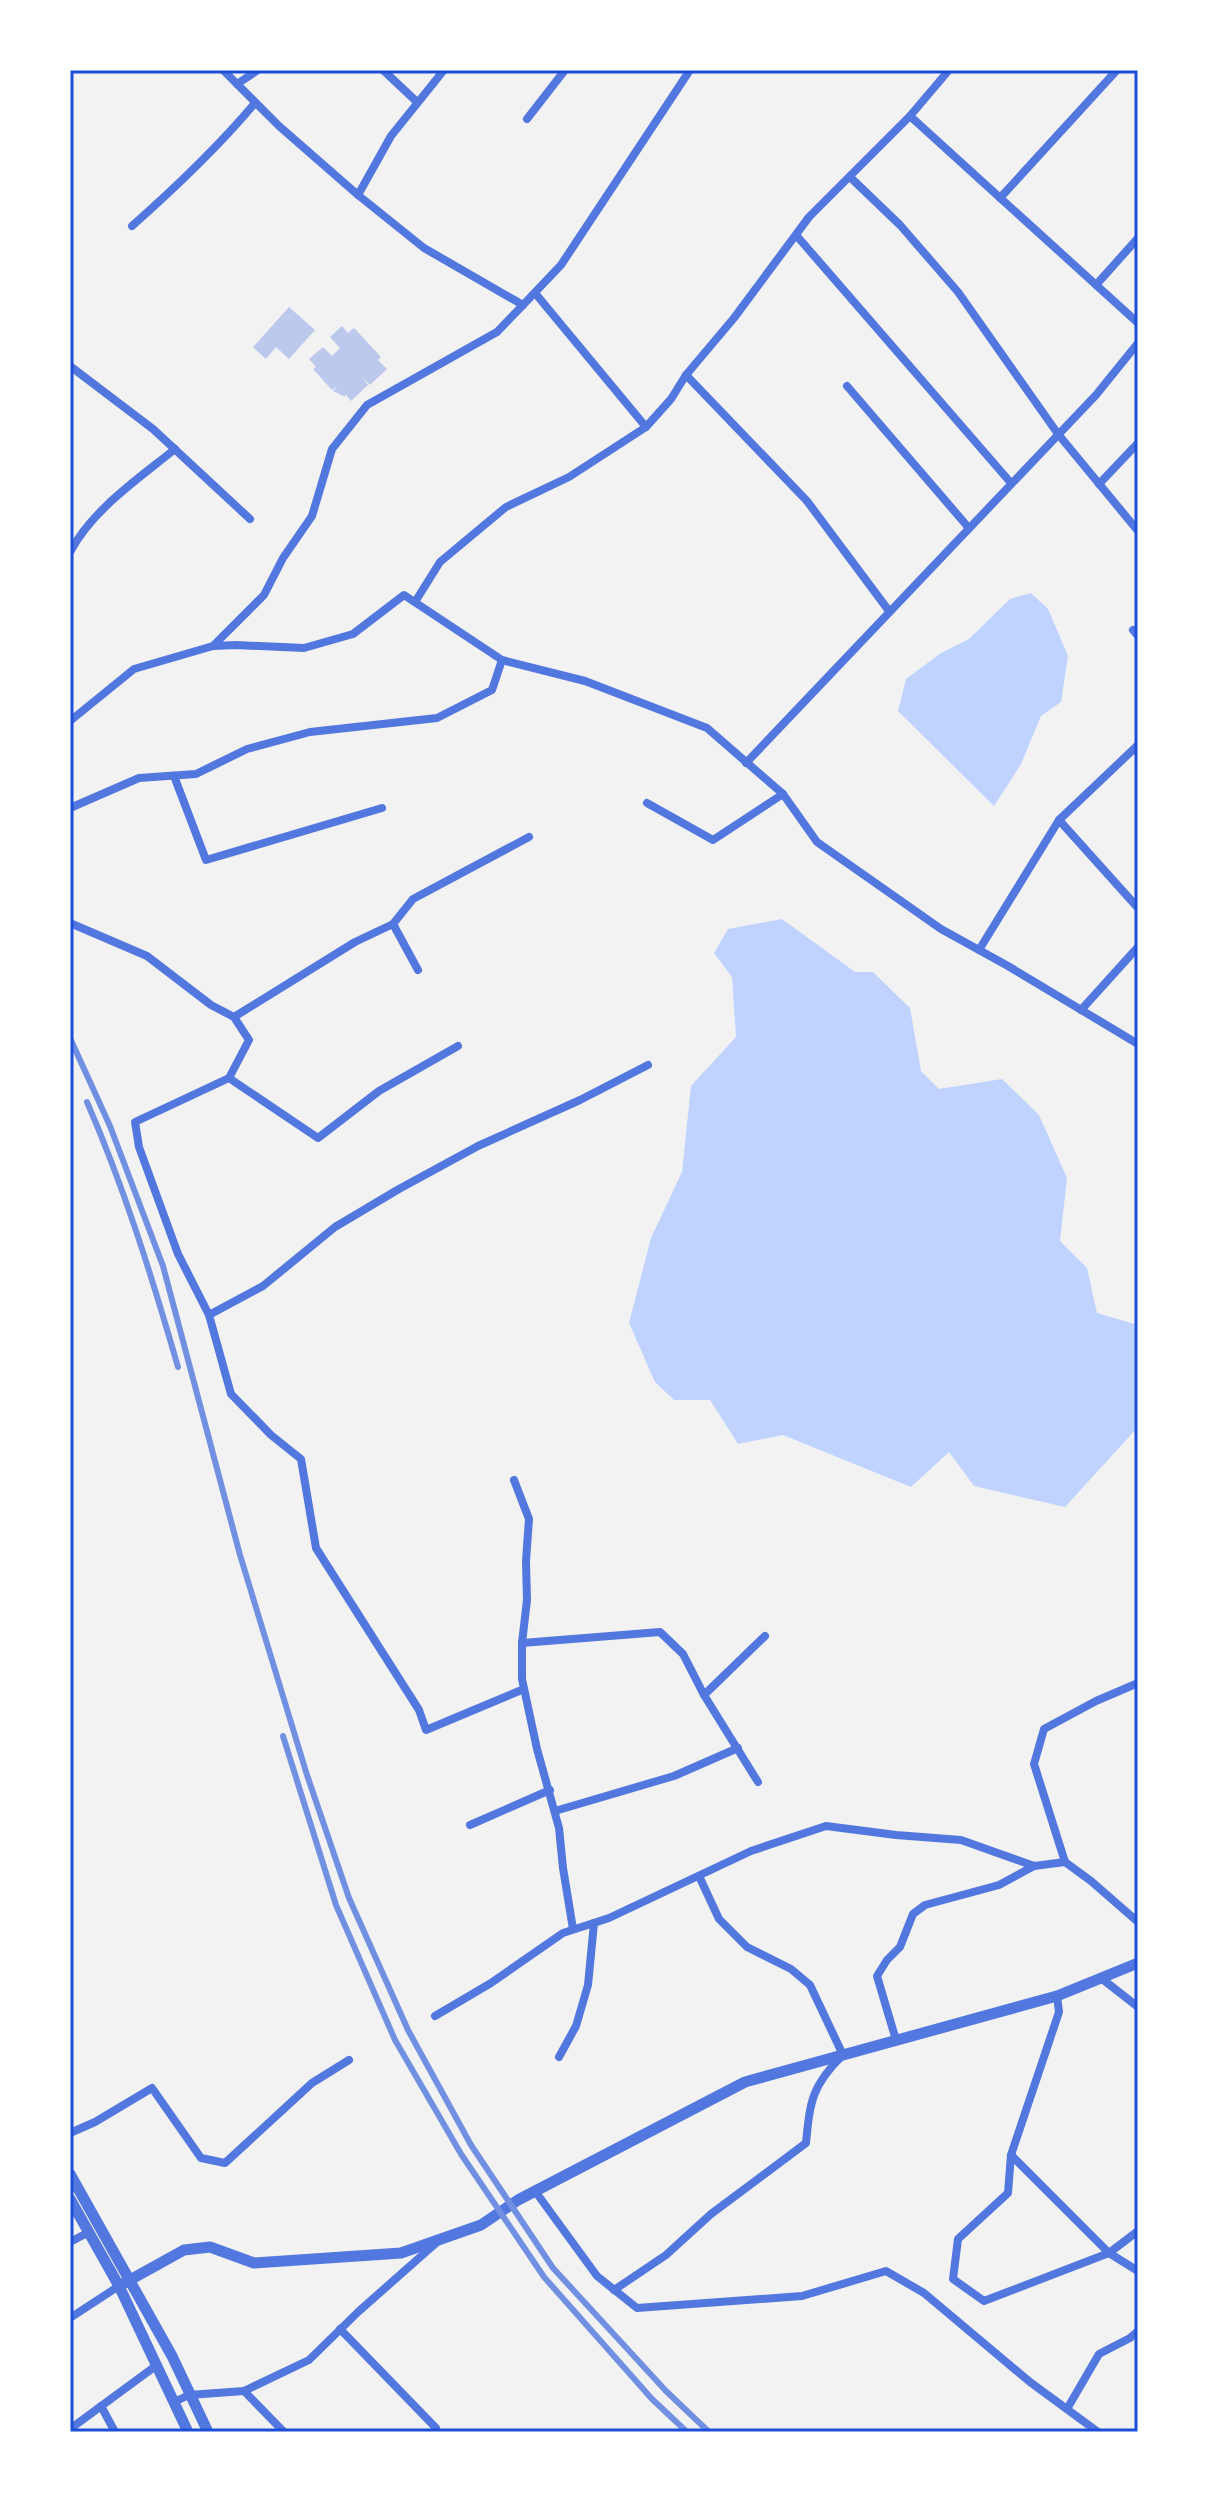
<svg xmlns="http://www.w3.org/2000/svg" width="1208" height="2502" font-family="Roboto,sans-serif">
  <rect width="100%" height="100%" fill="#f2f2f2"/>
  <!-- water -->
  <g fill="#bfd3fe">
    <path d="M1031 593 1048 609 1068 656 1061 702 1041 716 1021 764 994 806 898 711 906 679 941 653 969 639 1010 599Z"/>
    <path d="M782 919 855 972H873L910 1008 921 1071 939 1089 1002 1079 1039 1115 1067 1178 1060 1241 1087 1268 1097 1313 1138 1325V1427L1065 1507 974 1486 949 1452 911 1487 783 1435 738 1444 710 1400H674L655 1382 629 1323 651 1238 682 1172 691 1086 736 1037 732 977 714 953 728 929Z"/>
  </g>
  <!-- building -->
  <g fill="#bdc9ec">
    <path d="M289 307 315 330 289 359 276 347 266 359 253 347Z"/>
    <path d="M342 326 348 333 354 328 381 357 378 360 387 369 370 385 362 377 368 385 351 401 345 394V397L333 391 338 386 332 390 313 369 316 367 309 359 323 347 332 356 340 348 330 337Z"/>
  </g>
  <g fill="none" stroke-linecap="round" stroke-linejoin="round">
    <!-- minor -->
    <g stroke="#5277de" stroke-width="8">
      <path d="M223 70 279 126 358 195 424 248 523 305"/>
      <path d="M383 70 417 102"/>
      <path d="M949 70 910 116 1138 323"/>
      <path d="M237 84 258 70"/>
      <path d="M527 119 565 70"/>
      <path d="M850 177 900 225 958 292 1058 434 1138 531"/>
      <path d="M358 195 391 136 444 70"/>
      <path d="M1000 198 1117 70"/>
      <path d="M132 226C176 187 218 147 255 103"/>
      <path d="M796 235 1011 483"/>
      <path d="M1096 285 1138 238"/>
      <path d="M535 293 646 427"/>
      <path d="M70 366 153 429 250 519"/>
      <path d="M686 375 807 501 889 611"/>
      <path d="M847 386 968 527"/>
      <path d="M1099 484 1138 443"/>
      <path d="M70 552C93 509 138 479 175 449"/>
      <path d="M415 602 440 562 506 507 569 477 646 427 671 399 686 375 734 318 809 217 910 116"/>
      <path d="M1133 630 1138 636"/>
      <path d="M213 646 264 595 283 558 312 516 332 449 367 405 497 332 523 305 561 265 690 70"/>
      <path d="M70 721 134 669 213 646 236 645 304 648 353 634 404 595 502 660 585 681 707 728 783 794 817 842 941 929 1008 966 1138 1044"/>
      <path d="M746 763 1096 395 1138 343"/>
      <path d="M174 776 206 860 382 808"/>
      <path d="M647 803 713 840 783 794"/>
      <path d="M70 808 139 778 196 774 247 749 310 732 437 718 492 690 502 660"/>
      <path d="M1059 820 1138 745"/>
      <path d="M70 923 147 956 211 1005 234 1017 355 942 393 924 413 899 529 837"/>
      <path d="M393 924 418 970"/>
      <path d="M979 950 1059 820 1138 908"/>
      <path d="M1081 1010 1138 947"/>
      <path d="M234 1017 249 1040 229 1078 135 1122 139 1147 178 1254 209 1315 263 1286 335 1227 399 1189 478 1146 580 1100 648 1065"/>
      <path d="M229 1078 318 1138 379 1091 458 1046"/>
      <path d="M209 1315 231 1394 271 1435 301 1459 316 1548 419 1710 426 1730 524 1689"/>
      <path d="M514 1480 529 1519 526 1561 527 1600 522 1643V1679L537 1749 559 1828 563 1868 573 1929"/>
      <path d="M522 1643 660 1632 683 1654 704 1695"/>
      <path d="M758 1782 704 1695 765 1636"/>
      <path d="M555 1811 674 1776 738 1748"/>
      <path d="M470 1825 550 1790"/>
      <path d="M1065 1862 1034 1764 1044 1729 1096 1701 1138 1683"/>
      <path d="M1101 1978 1138 2007"/>
      <path d="M1057 1996 1059 2012 1011 2155 1008 2193 958 2239 953 2279 984 2301 1109 2253 1138 2231"/>
      <path d="M435 2016 491 1983 563 1933 609 1918 751 1851 826 1826 896 1835 961 1840 1034 1866 1065 1862 1091 1881 1138 1922"/>
      <path d="M896 2040 877 1976 887 1960 900 1947 913 1914 925 1905 999 1885 1034 1866"/>
      <path d="M559 2057 576 2026 588 1985 594 1923"/>
      <path d="M70 2133 95 2122 152 2088 201 2158 225 2163 312 2083 349 2060"/>
      <path d="M1011 2155 1109 2253 1138 2271"/>
      <path d="M535 2191 597 2276 637 2308 802 2296 886 2271 924 2293 1030 2382 1098 2432"/>
      <path d="M70 2242 89 2232"/>
      <path d="M614 2290 666 2255 711 2214 806 2143C810 2101 812 2085 843 2055L810 1985 791 1969 747 1947 719 1919 699 1876"/>
      <path d="M70 2318 119 2286"/>
      <path d="M340 2329 436 2428"/>
      <path d="M244 2391 284 2432"/>
      <path d="M174 2402 189 2395 244 2391 309 2360 358 2312 436 2243"/>
      <path d="M101 2406 115 2432"/>
      <path d="M1067 2409 1099 2354 1130 2338 1138 2331"/>
      <path d="M70 2429 157 2365"/>
    </g>
    <!-- tertiary -->
    <g stroke="#5277de" stroke-width="11">
      <path d="M70 2174 172 2356 208 2432"/>
      <path d="M70 2199 119 2286 188 2432"/>
      <path d="M119 2286 184 2250 210 2247 254 2263 401 2253 481 2225 518 2200 745 2082 1057 1996 1138 1963"/>
    </g>
    <!-- rail -->
    <g stroke="#7290e2" stroke-width="6">
      <path d="M70 1038 110 1126 163 1266 240 1555 307 1775 349 1898 408 2030 471 2145 553 2268 666 2391 709 2432"/>
      <path d="M87 1102C124 1187 152 1277 178 1367"/>
      <path d="M283 1736 336 1905 395 2040 461 2154 544 2277 652 2399 687 2432"/>
    </g>
  </g>
  <!-- border -->
  <rect width="1208" height="2502" fill="none" stroke="#ffffff" stroke-width="144"/>
  <rect x="72" y="72" width="1064" height="2358" fill="none" stroke="#1d4ed8" stroke-width="3"/>
</svg>
